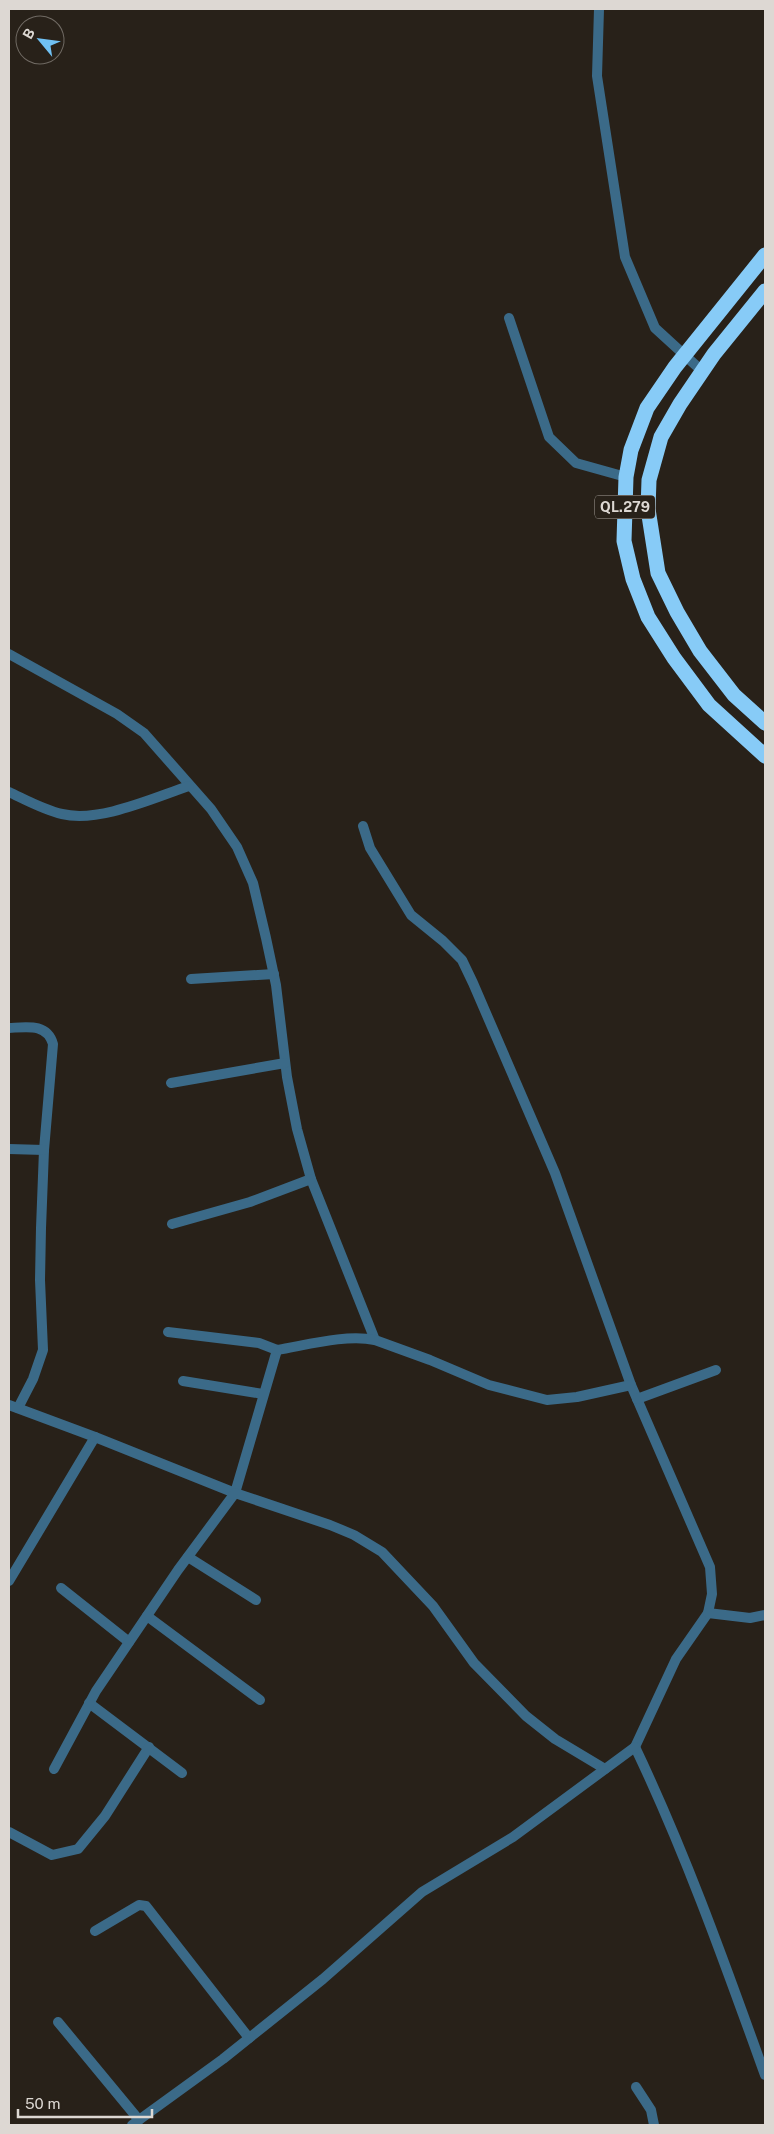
<svg xmlns="http://www.w3.org/2000/svg" width="774" height="2134" font-family="'Public Sans',sans-serif">
  <rect width="100%" height="100%" fill="#282119"/>
  <g fill="none" stroke-linecap="round" stroke-linejoin="round">
    <!-- street -->
    <g stroke="#3b6a88" stroke-width="10">
      <path d="M599 9 597 76 625 257 655 328 702 371"/>
      <path d="M509 318 549 437 576 463 626 477"/>
      <path d="M9 654 117 714 144 733 211 809 237 847 253 883 266 938 276 985 287 1077 297 1129 311 1179 375 1340"/>
      <path d="M9 792C26 800 44 810 62 814 99 823 153 798 189 786"/>
      <path d="M363 826 370 848 411 915 443 941 462 960 473 983 555 1173 631 1385 710 1567 712 1594 708 1613 676 1659 635 1747"/>
      <path d="M191 979 274 974"/>
      <path d="M9 1028C27 1027 47 1023 53 1044L44 1150 41 1228 40 1280 43 1350 33 1379 18 1408"/>
      <path d="M171 1083 285 1063"/>
      <path d="M9 1149 44 1150"/>
      <path d="M172 1224 250 1202 311 1179"/>
      <path d="M277 1350C307 1345 346 1334 375 1340L430 1360 489 1385 547 1400 577 1397 631 1385"/>
      <path d="M183 1381 263 1394"/>
      <path d="M637 1399 716 1370"/>
      <path d="M9 1405 95 1437 9 1581"/>
      <path d="M95 1437 235 1493 277 1350 259 1343 168 1332"/>
      <path d="M188 1557 256 1600"/>
      <path d="M61 1588 129 1642"/>
      <path d="M708 1613 750 1618 765 1615"/>
      <path d="M147 1616 260 1700"/>
      <path d="M89 1703 182 1773"/>
      <path d="M54 1769 96 1691 178 1570 235 1493 330 1525 354 1535 382 1552 433 1606 474 1663 526 1716 555 1739 605 1769"/>
      <path d="M9 1832 52 1855 78 1849 105 1816 149 1747"/>
      <path d="M95 1931 139 1905 146 1906 249 2038"/>
      <path d="M58 2022 139 2120"/>
      <path d="M636 2087 651 2110 654 2125"/>
      <path d="M132 2125 223 2059 323 1979 422 1892 513 1837 635 1747C686 1854 725 1964 765 2075"/>
    </g>
    <!-- highway -->
    <g stroke="#87cbf7" stroke-width="15">
      <path d="M765 255 675 367 647 408 631 450 626 477 624 541 633 579 648 617 674 658 709 705 765 756"/>
      <path d="M765 291 714 354 680 404 661 437 649 480 648 509 658 573 677 612 700 651 734 695 765 723"/>
    </g>
  </g>
  <g text-anchor="middle" dominant-baseline="central" stroke-width="4.5" stroke-linejoin="round" paint-order="stroke">
    <!-- shield labels -->
    <rect fill="#282119" stroke="#a7a19b" stroke-width="1" x="595" y="495.5" width="60" height="23" rx="4"/>
    <g font-size="14" font-weight="bold" fill="#ddd8d3">
      <text x="625" y="507">QL.279</text>
    </g>
  </g>
  <!-- border -->
  <rect width="774" height="2134" fill="none" stroke="#ddd8d3" stroke-width="20"/>
  <!-- north arrow -->
  <g transform="translate(40 40) rotate(299)"><circle r="24" fill="#282119" stroke="#706a63"/>
  <path d="M0-4L9 19L0 12L-9 19Z" fill="#70c1f4"/>
  <text y="-8" font-size="14" font-weight="bold" text-anchor="middle" fill="#ddd8d3">B</text>
  </g>
  <!-- scale -->
  <path d="M18 2109v8h134v-8" fill="none" stroke="#ddd8d3" stroke-width="2.5"/>
  <text x="25" y="2109" font-size="15" fill="#ddd8d3" stroke="#282119" stroke-width="4" paint-order="stroke">50 m</text>
</svg>
